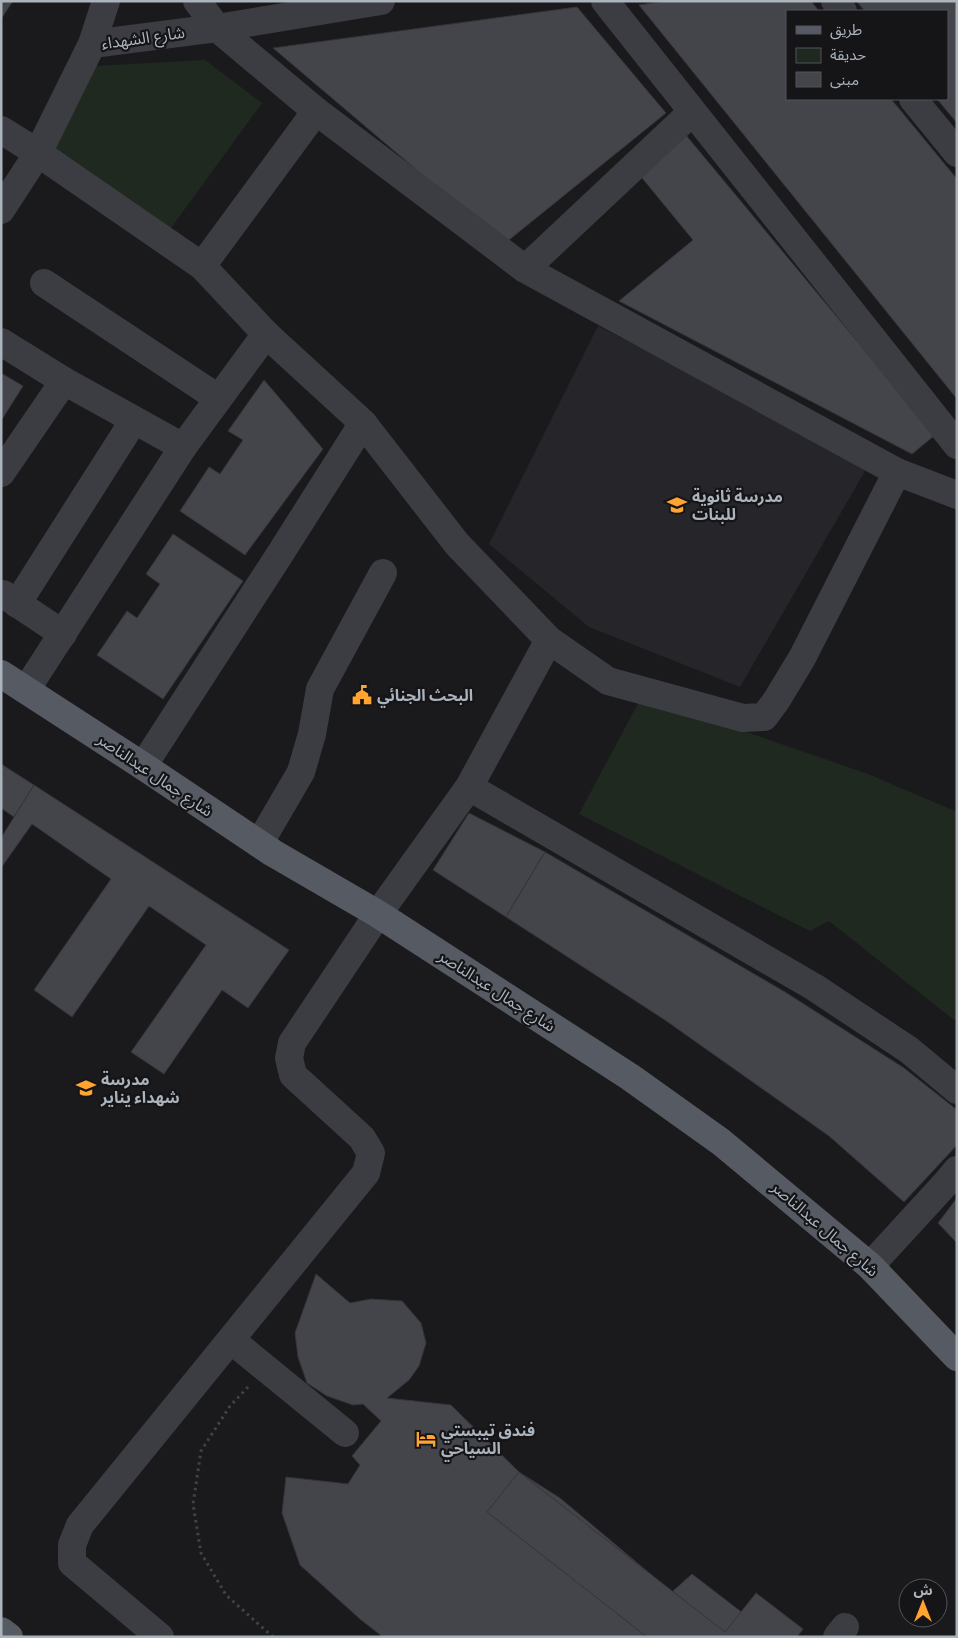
<svg xmlns="http://www.w3.org/2000/svg" width="958" height="1638" font-family="Poppins,'Noto Sans Arabic',sans-serif">
  <rect width="100%" height="100%" fill="#1a1a1d"/>
  <!-- built -->
  <path fill="#26262a" d="M598 326 868 466 740 687 589 627 489 544Z"/>
  <!-- green -->
  <g fill="#1f2920">
    <path d="M205 60 262 103 163 239 37 141 94 66Z"/>
    <path d="M642 696 868 774 957 812V1018L954 1020 829 921 810 931 579 814Z"/>
  </g>
  <!-- building -->
  <g fill="#44454a" stroke="#343439">
    <path d="M1 1H13L1 19Z"/>
    <path d="M666 1H811L819 11H787V99H891L957 179V399L639 5Z"/>
    <path d="M856 1H957V123L937 99H947V11H865Z"/>
    <path d="M577 7 666 113 504 244 273 48Z"/>
    <path d="M685 134 935 435 912 454 619 301 693 240 638 173Z"/>
    <path d="M1 373 23 386 1 421Z"/>
    <path d="M264 380 323 449 245 555 180 511 209 467 220 474 243 440 228 431Z"/>
    <path d="M173 534 243 581 163 699 97 655 127 611 137 618 160 584 146 574Z"/>
    <path d="M1 764 34 785 14 817 1 808Z"/>
    <path d="M34 785 289 950 248 1008 222 990 164 1074 131 1052 206 945 149 906 72 1017 34 990 111 879 32 824 1 868V838Z"/>
    <path d="M469 813 545 852 506 917 433 870Z"/>
    <path d="M545 852 785 992 904 1068 957 1110V1145L904 1202 829 1136 665 1020 506 917Z"/>
    <path d="M957 1198V1243L938 1223Z"/>
    <path d="M316 1274 350 1303 371 1299 402 1301 421 1323 426 1343 419 1366 409 1380 387 1398 451 1405 519 1472 560 1498 672 1592 692 1574 774 1637H383L360 1619 300 1565 282 1513 286 1477 348 1484 360 1465 352 1456 381 1421 363 1404 353 1405 327 1396 307 1383 298 1357 295 1333Z"/>
    <path d="M519 1472 725 1632 756 1593 803 1629 797 1637H647L487 1512Z"/>
  </g>
  <g fill="none" stroke-linecap="round" stroke-linejoin="round">
    <!-- path -->
    <path stroke="#404449" stroke-width="3" stroke-dasharray="2.5 4" stroke-linecap="butt" d="M248 1387 230 1406 201 1451 193 1504 201 1553 226 1595 273 1637"/>
    <!-- minor -->
    <g stroke="#3b3d42" stroke-width="28">
      <path d="M197 1 217 28 316 111 525 269 897 472 957 495"/>
      <path d="M605 1 957 445"/>
      <path d="M835 1 843 11"/>
      <path d="M92 44 106 1"/>
      <path d="M913 99 957 153"/>
      <path d="M1 130 38 153 202 266 266 334 363 423 457 544 549 640 608 681 743 718 764 717 776 701 802 658 897 472"/>
      <path d="M1 210 38 153 92 44 217 28 381 1"/>
      <path d="M202 266 316 111"/>
      <path d="M525 269 692 112"/>
      <path d="M44 283 218 398"/>
      <path d="M1 342 64 381 183 447"/>
      <path d="M1 473 64 381"/>
      <path d="M3 594 63 634"/>
      <path d="M17 604 134 420"/>
      <path d="M26 690 183 447 266 334"/>
      <path d="M143 766 280 554 363 423"/>
      <path d="M469 787 814 987 909 1050 957 1090"/>
      <path d="M259 844 301 772 312 734 320 689 383 573"/>
      <path d="M870 1266 947 1182 957 1170"/>
      <path d="M231 1340 345 1433"/>
      <path d="M160 1637 72 1563V1545L80 1525 366 1173 371 1153 362 1138 293 1075 289 1058 292 1043 378 914 469 787 549 640"/>
      <path d="M837 1637 845 1627"/>
    </g>
    <!-- major -->
    <g stroke="#565a62" stroke-width="28">
      <path d="M1 674 143 766 273 853 378 914 630 1077 721 1142 870 1266 957 1357"/>
      <path d="M1 1631 9 1637"/>
    </g>
  </g>
  <!-- icons -->
  <defs>
    <symbol id="school-bare" viewBox="-9 -9 18 18"><path d="M0-5L7-2L0 1L-7-2ZM-4 1L0 2.5L4 1V4Q0 6-4 4Z" fill="#ffa430" stroke="#151518" stroke-width="2.5" paint-order="stroke"/></symbol>
    <symbol id="civic-bare" viewBox="-9 -9 18 18"><path d="M-.6-6.5H3V-4.5H.6V-3L4-1V1h2V6H-6V1h2V-1L-.6-3ZM-1.2 2.5V6h2.4V2.5Z" fill="#ffa430" stroke="#151518" stroke-width="2.5" paint-order="stroke"/></symbol>
    <symbol id="hotel-bare" viewBox="-9 -9 18 18"><path d="M-6-4.5h1.5V1H6V5H4.5V3h-9V5H-6ZM-4 0a1.8 1.8 0 1 1 3.6 0ZM.5 0V-2.5h3Q6-2.5 6 0Z" fill="#ffa430" stroke="#151518" stroke-width="2.5" paint-order="stroke"/></symbol>
  </defs>
  <g fill-rule="evenodd">
    <use href="#school-bare" x="663" y="491" width="28" height="28"/>
    <use href="#civic-bare" x="348" y="681" width="28" height="28"/>
    <use href="#school-bare" x="72" y="1074" width="28" height="28"/>
    <use href="#hotel-bare" x="412" y="1425" width="28" height="28"/>
  </g>
  <g text-anchor="middle" dominant-baseline="central" stroke-width="4.5" stroke-linejoin="round" paint-order="stroke">
    <!-- street labels -->
    <g font-size="16" fill="#abb3bd" stroke="#151518">
      <text transform="translate(143 38) rotate(-8)">شارع الشهداء</text>
      <text transform="translate(155 775) rotate(34)">شارع جمال عبدالناصر</text>
      <text transform="translate(497 991) rotate(33)">شارع جمال عبدالناصر</text>
      <text transform="translate(825 1229) rotate(41)">شارع جمال عبدالناصر</text>
    </g>
    <!-- poi labels -->
    <g font-size="16" font-weight="bold" fill="#abb3bd" stroke="#151518" text-anchor="start">
      <text x="692" y="496">مدرسة ثانوية<tspan x="692" dy="18">للبنات</tspan></text>
      <text x="377" y="695">البحث الجنائي</text>
      <text x="101" y="1079">مدرسة<tspan x="101" dy="18">شهداء يناير</tspan></text>
      <text x="441" y="1430">فندق تيبستي<tspan x="441" dy="18">السياحي</tspan></text>
    </g>
  </g>
  <!-- border -->
  <rect width="958" height="1638" fill="none" stroke="#abb3bd" stroke-width="5"/>
  <!-- legend -->
  <rect x="786" y="10" width="162" height="90" fill="#151518" stroke="#51545a"/>
  <rect x="796" y="26" width="25" height="8" fill="#565a62" stroke="#51545a"/>
  <text x="830" y="35" font-size="15" fill="#abb3bd">طريق</text>
  <rect x="796" y="48" width="25" height="15" fill="#1f2920" stroke="#51545a"/>
  <text x="830" y="60" font-size="15" fill="#abb3bd">حديقة</text>
  <rect x="796" y="72" width="25" height="15" fill="#44454a" stroke="#51545a"/>
  <text x="830" y="85" font-size="15" fill="#abb3bd">مبنى</text>
  <!-- north arrow -->
  <g transform="translate(923 1603)"><circle r="24" fill="#151518" stroke="#51545a"/>
  <path d="M0-4L9 19L0 12L-9 19Z" fill="#ffa430"/>
  <text y="-8" font-size="14" font-weight="bold" text-anchor="middle" fill="#abb3bd">ش</text>
  </g>
</svg>
